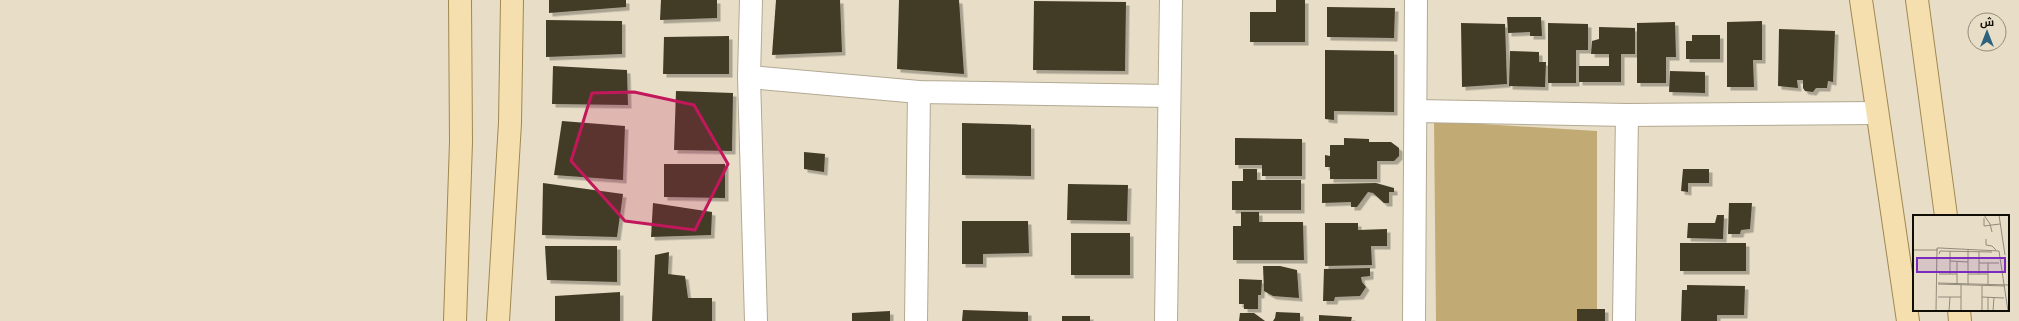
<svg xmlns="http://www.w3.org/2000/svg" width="2019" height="321" font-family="Barlow,Cairo,sans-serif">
  <defs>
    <filter id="shadow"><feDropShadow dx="3.5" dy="3.5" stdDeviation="0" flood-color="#0004"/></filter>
  </defs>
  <rect width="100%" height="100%" fill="#e8dec7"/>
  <!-- green -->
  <path fill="#c2aa75" d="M1434 121 1597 131V321H1436Z"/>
  <!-- building -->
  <g fill="#433b28" filter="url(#shadow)">
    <path d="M549 0H626V7L549 13Z"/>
    <path d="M661 0H717V18L660 20Z"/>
    <path d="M776 0H840L842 52 772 55Z"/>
    <path d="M899 0H959L964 74 897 69Z"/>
    <path d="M1276 0H1305V42H1250V12H1276Z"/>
    <path d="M1034 1 1126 2 1125 71 1033 70Z"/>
    <path d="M1327 7 1395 8 1394 38 1327 37Z"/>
    <path d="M1507 17H1541L1542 36H1530V32L1508 33Z"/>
    <path d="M546 20 622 21V54L546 57Z"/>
    <path d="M1762 21V60H1753L1754 87H1727V22Z"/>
    <path d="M1675 22 1676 57H1666V83H1637V23Z"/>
    <path d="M1461 23 1505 24 1507 84 1462 87Z"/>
    <path d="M1548 23 1588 24V50H1576V83H1548Z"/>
    <path d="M1599 27 1635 28V54H1621V82H1579V66H1609V54H1591L1592 41 1599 39Z"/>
    <path d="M1779 29 1835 31 1833 82 1828 81 1827 88H1816L1813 92 1805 91 1803 88V80H1797L1798 88 1778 86Z"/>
    <path d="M1692 35H1720V59H1686V41H1692Z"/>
    <path d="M729 36V74H663L664 37Z"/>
    <path d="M1325 50 1394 51V112L1334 111V120L1325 119Z"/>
    <path d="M1510 51 1539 52V62H1546L1545 87 1509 86Z"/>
    <path d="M553 66 627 70 628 105 552 104Z"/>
    <path d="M1670 71 1705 72V93L1669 92Z"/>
    <path d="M676 91 733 93 732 151 674 150Z"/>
    <path d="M562 121 625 126 623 180 554 175Z"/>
    <path d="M962 123 1031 125V176L962 175Z"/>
    <path d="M1235 138 1302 139V176H1262V165H1235Z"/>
    <path d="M1344 138 1369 139V142H1391L1399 148V156L1394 161H1377V179H1330V167H1325V155L1330 156V145H1344Z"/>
    <path d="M804 152 825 154 824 172 804 169Z"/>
    <path d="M664 164H725V198L664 197Z"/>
    <path d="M1243 169H1257V180H1301V210H1232V181H1243Z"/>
    <path d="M1683 169H1709V183H1688V192L1681 191Z"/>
    <path d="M543 183 623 194 617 237 542 235Z"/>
    <path d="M1376 183 1394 188V192H1389V203H1384L1373 193 1368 192 1357 207H1351V202L1322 203V184Z"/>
    <path d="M1068 184 1128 185 1127 221 1067 220Z"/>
    <path d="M653 203 712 212 711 235 651 237Z"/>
    <path d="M1729 203H1752L1750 229 1741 230 1740 234H1728Z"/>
    <path d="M1241 212H1259V222H1303L1304 260H1233V226H1241Z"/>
    <path d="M1717 215H1724L1723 239 1687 238 1688 223H1715Z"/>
    <path d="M962 221H1028L1029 253 983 254V264H962Z"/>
    <path d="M1325 223H1358V230L1387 229V246H1371L1372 265 1325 266Z"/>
    <rect x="1071" y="233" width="59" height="42"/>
    <rect x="1680" y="243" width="66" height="28"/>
    <path d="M545 246H617V282L547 280Z"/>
    <path d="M669 252 668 274 685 276 688 298H712V321H652L655 255Z"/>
    <path d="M1263 266H1280L1297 270 1299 298 1273 296 1264 291Z"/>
    <path d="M1370 268V276L1361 277 1362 282 1366 287 1360 296 1335 297 1334 301H1323L1324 269Z"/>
    <path d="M1239 279 1262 280 1261 295H1258V309H1244V304H1239Z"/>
    <path d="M1687 285 1745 286 1744 315H1717V321H1681L1682 290H1687Z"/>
    <path d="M620 292V321H555V296Z"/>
    <rect x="1577" y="309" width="28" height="12"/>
    <path d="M963 310 1028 312V321H962Z"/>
    <path d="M890 311V321H852V313Z"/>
    <path d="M1276 312 1300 313V321H1273L1275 318Z"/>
    <path d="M1240 313H1254L1265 321H1239Z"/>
    <path d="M1319 315 1352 317 1351 321H1319Z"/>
    <rect x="1062" y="316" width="28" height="5"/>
  </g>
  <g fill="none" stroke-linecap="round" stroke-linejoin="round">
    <defs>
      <g id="minor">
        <path d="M751 0 749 77 756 321"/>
        <path d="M749 77 919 92 1169 96"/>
        <path d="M1417 111 1627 115 1877 113"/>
        <path d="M916 321 919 92"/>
        <path d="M1166 321 1171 0"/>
        <path d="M1414 321 1416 0"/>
        <path d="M1624 321 1627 115"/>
      </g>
      <g id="major">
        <path d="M1861 0 1908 321"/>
        <path d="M1917 0 1946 216"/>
        <path d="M1959 310 1960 321"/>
        <path d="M455 321 461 142 460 0"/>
        <path d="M498 321 510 123 512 0"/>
      </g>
    </defs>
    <!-- minor casing -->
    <use href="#minor" stroke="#b3a993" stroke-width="24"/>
    <!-- major casing -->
    <use href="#major" stroke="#a08850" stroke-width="24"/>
    <!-- minor -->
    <use href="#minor" stroke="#fff" stroke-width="22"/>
    <!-- major -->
    <use href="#major" stroke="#f5dfae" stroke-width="22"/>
  </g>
  <!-- marked area -->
  <path fill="#c2185b" fill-opacity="0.2" stroke="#c2185b" stroke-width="3" stroke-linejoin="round" d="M634 92 694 105 728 164 695 230 625 221 571 161 592 93Z"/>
  <!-- overview -->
  <g transform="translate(1913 215)">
    <rect width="96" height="96" fill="#e8dec7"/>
    <path fill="none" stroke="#928a7a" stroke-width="1" d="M71 0 77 9 79 17M86 0 92 40M71 3V11L87 9M73 24V30L79 31 83 35M0 35H25M37 36V59M26 39 27 36 79 37M37 46 55 47M44 47V68M66 48H86M26 59H44M55 59H75M66 59V37M25 68 96 70M25 69 92 71M75 69V48M55 70V35M25 82H48M69 82 91 83M23 96 24 33H27L86 36 95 96M36 96 37 82M48 96V70M69 96V71M75 96V82M80 96 81 82"/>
    <path fill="#7b2cbf" fill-opacity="0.15" stroke="#7b2cbf" stroke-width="2" d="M4 43H92V57H4Z"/>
    <rect width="96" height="96" fill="none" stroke="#100d06" stroke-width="2"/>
  </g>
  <!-- north arrow -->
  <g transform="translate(1987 32)"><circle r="19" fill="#e8dec7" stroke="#928a7a"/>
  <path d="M0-3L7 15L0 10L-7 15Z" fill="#2e617e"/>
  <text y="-6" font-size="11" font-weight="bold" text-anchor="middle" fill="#100d06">ش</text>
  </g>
</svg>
